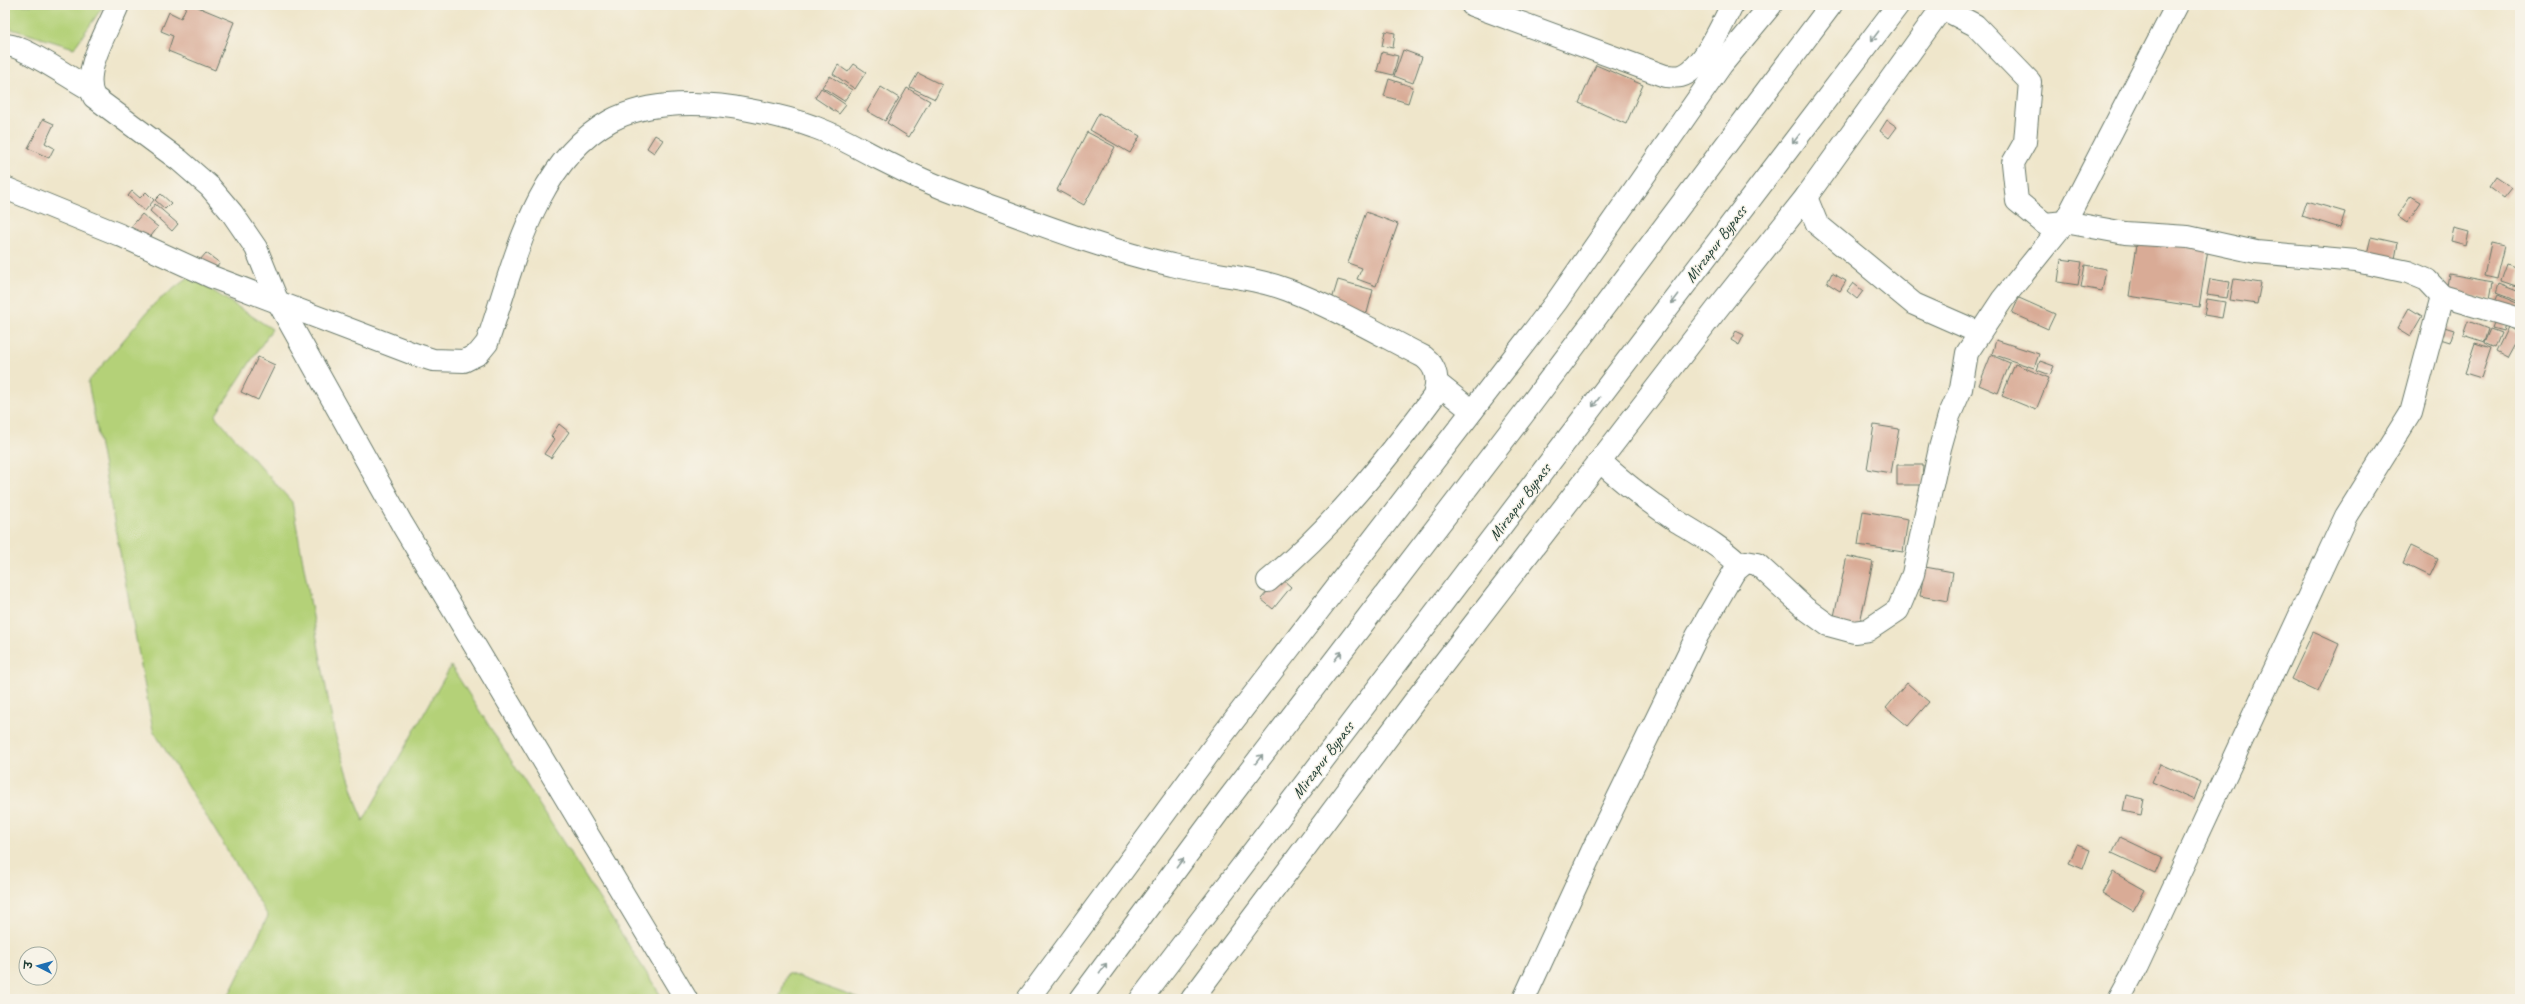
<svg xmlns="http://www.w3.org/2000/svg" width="2525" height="1004" font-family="Caveat,'Playpen Sans Deva',sans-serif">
  <rect width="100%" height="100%" fill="#f7f3e8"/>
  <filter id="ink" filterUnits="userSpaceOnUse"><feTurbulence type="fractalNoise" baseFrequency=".025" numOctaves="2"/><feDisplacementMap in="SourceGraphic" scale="8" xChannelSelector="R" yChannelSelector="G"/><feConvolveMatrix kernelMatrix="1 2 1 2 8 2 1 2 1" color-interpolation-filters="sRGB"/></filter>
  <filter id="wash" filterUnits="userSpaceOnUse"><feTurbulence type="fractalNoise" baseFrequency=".012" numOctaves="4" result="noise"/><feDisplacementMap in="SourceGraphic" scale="16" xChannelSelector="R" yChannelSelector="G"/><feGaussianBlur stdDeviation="0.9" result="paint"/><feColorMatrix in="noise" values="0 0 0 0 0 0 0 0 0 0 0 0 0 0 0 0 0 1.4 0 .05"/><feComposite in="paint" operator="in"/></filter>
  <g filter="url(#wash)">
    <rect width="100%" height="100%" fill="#efe6cb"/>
    <!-- green -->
    <g fill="#b4d178" stroke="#6a8756">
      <path d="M5 5H104L74 48 5 27Z"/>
      <path d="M190 276 272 329 215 416 292 502 334 731 363 821 451 666 663 999H227L268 916 153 730 88 382 154 304Z"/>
      <path d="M787 973 860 999H779Z"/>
    </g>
    <g id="blocks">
      <!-- building -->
      <g fill="#d9ab96">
        <path d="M187 5H193L234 22 215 70 168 51 173 36 161 31 169 12 181 18Z"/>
        <path d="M1385 31 1395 33 1393 48 1382 46Z"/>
        <path d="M1403 50 1422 57 1413 83 1394 76Z"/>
        <path d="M1382 52 1398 56 1393 75 1377 71Z"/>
        <path d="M854 64 866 72 855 89 833 74 838 65 848 72Z"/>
        <path d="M1596 65 1643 85 1626 124 1579 103Z"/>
        <path d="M918 73 942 85 935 99 910 87Z"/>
        <path d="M830 76 852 90 844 101 822 87Z"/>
        <path d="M1389 79 1413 87 1408 103 1384 96Z"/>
        <path d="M881 87 899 98 885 121 867 111Z"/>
        <path d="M821 88 846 105 839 114 815 98Z"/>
        <path d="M907 88 930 101 909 137 887 123Z"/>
        <path d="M1099 113 1140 136 1130 153 1090 130Z"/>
        <path d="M43 119 54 124 45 143 54 148 49 158 28 148Z"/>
        <path d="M1887 120 1897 127 1889 138 1880 131Z"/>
        <path d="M1087 132 1115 147 1084 205 1057 190Z"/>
        <path d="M655 135 663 140 654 153 647 148Z"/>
        <path d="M2496 177 2512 188 2504 198 2489 187Z"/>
        <path d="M132 191 140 198 146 192 154 200 145 211 128 196Z"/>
        <path d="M161 194 171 203 165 209 155 200Z"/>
        <path d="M2411 196 2421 202 2407 223 2397 216Z"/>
        <path d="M2307 201 2345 212 2340 228 2302 216Z"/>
        <path d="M155 204 178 224 172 231 150 211Z"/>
        <path d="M1366 212 1398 224 1376 286 1357 279 1362 268 1348 263Z"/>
        <path d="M142 214 158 227 148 240 131 227Z"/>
        <path d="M2454 228 2469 232 2466 245 2451 241Z"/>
        <path d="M2371 237 2398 243 2394 264 2366 258Z"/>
        <path d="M2138 238 2208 249 2199 307 2129 296Z"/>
        <path d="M2491 243 2505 246 2497 279 2484 276Z"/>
        <path d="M206 253 220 263 214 270 200 260Z"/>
        <path d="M2061 259 2082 262 2078 285 2058 282Z"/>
        <path d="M2507 264 2520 269 2516 286 2501 281Z"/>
        <path d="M2085 265 2106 269 2102 291 2081 287Z"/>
        <path d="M1832 273 1846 281 1840 291 1827 283Z"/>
        <path d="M2449 274 2493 282 2490 299 2446 292Z"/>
        <path d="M2210 279 2230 282 2227 298 2207 295Z"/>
        <path d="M2234 279 2261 283 2257 304 2230 300Z"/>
        <path d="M1338 280 1373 290 1367 313 1331 303Z"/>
        <path d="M2520 282V302L2496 293 2499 283 2517 290Z"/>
        <path d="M1853 283 1863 291 1857 299 1847 291Z"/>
        <path d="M2498 295 2519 304 2515 314 2494 304Z"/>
        <path d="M2019 298 2055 314 2048 329 2012 313Z"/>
        <path d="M2207 299 2225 302 2222 318 2204 315Z"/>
        <path d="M2409 308 2422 316 2410 337 2397 329Z"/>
        <path d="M2496 317 2506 321 2503 331 2492 328Z"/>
        <path d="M2468 321 2488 329 2484 342 2463 335Z"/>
        <path d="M2441 326 2454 330 2450 342 2437 338Z"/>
        <path d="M2508 327 2520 334 2507 358 2496 352Z"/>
        <path d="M2490 329 2501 333 2495 348 2484 343Z"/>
        <path d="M1736 331 1744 335 1739 345 1731 340Z"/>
        <path d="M1996 340 2039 354 2034 368 1992 354Z"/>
        <path d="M2475 343 2491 348 2481 378 2465 373Z"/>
        <path d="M1991 355 2010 363 1998 393 1979 385Z"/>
        <path d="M258 357 275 365 258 400 241 392Z"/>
        <path d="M2040 361 2054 366 2050 375 2037 370Z"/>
        <path d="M2015 364 2049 378 2036 410 2002 396Z"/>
        <path d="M559 424 569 432 551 458 544 454 554 439 551 436Z"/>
        <path d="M1874 425 1899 429 1891 473 1867 469Z"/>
        <path d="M1897 465H1923L1922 485H1897Z"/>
        <path d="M1863 511 1908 519 1903 552 1858 545Z"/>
        <path d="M2411 546 2438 559 2430 576 2403 563Z"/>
        <path d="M1847 556 1873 562 1859 627 1833 621Z"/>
        <path d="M1925 567 1953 572 1948 601 1920 596Z"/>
        <path d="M1280 577 1291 587 1273 609 1261 599Z"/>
        <path d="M2313 632 2339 644 2318 692 2291 679Z"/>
        <path d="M1907 683 1929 702 1908 726 1886 708Z"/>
        <path d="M2160 764 2201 782 2194 800 2152 782Z"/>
        <path d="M2126 795 2144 799 2141 815 2123 811Z"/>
        <path d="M2120 837 2162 857 2155 873 2112 853Z"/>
        <path d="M2077 845 2090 850 2083 869 2069 863Z"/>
        <path d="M2113 872 2145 890 2133 911 2102 893Z"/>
      </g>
    </g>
  </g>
  <g filter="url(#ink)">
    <use href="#blocks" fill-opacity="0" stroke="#687869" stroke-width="1"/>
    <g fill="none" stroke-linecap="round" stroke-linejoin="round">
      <defs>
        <g id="minor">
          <path d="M118 5C108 30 81 72 94 97L179 160 210 187 232 213 256 248 277 300 402 524 686 999"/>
          <path d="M1472 5 1665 76C1670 76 1676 77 1681 76 1703 70 1722 24 1732 5"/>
          <path d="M1942 8 1975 25 2030 82 2025 142 2013 163 2017 201 2045 224 2065 222 2125 233 2188 237 2256 252 2356 261 2408 272 2427 280 2442 296 2520 319"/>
          <path d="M5 45C22 44 71 79 90 89"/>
          <path d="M5 188 120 235 212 277 414 354 433 360 464 361 478 354 487 343C514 266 533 164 610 121 649 100 706 101 749 110 770 114 793 119 814 127 837 135 858 148 880 159 909 174 938 187 968 198 1035 222 1102 249 1172 265 1210 275 1251 276 1288 290 1335 308 1379 334 1424 357 1438 368 1438 380 1434 396 1384 463 1333 527 1268 581"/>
          <path d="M1806 197 1817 224 1914 304 1980 333"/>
          <path d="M1437 383 1472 411"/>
          <path d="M1600 461C1623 483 1649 502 1675 520 1698 534 1720 546 1740 565"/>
          <path d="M1028 999 1221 737 1557 301 1722 64 1771 5"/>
          <path d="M1192 999 1417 698 1717 309 1806 197 1944 5"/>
          <path d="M1524 999 1594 847 1697 636 1734 572 1746 562 1757 564 1806 609 1828 625 1854 632 1868 630 1898 610 1913 574 1940 448 1949 416 1961 389 1967 353 2002 300 2065 222 2177 5"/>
          <path d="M2119 999 2137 966 2346 516 2411 412 2442 296"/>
        </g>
        <g id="highway">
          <path d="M1080 999 1220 810 1522 416 1831 5"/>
          <path d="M1141 999 1898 5"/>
        </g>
      </defs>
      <!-- minor casing -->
      <use href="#minor" stroke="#687869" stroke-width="24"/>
      <!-- highway casing -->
      <use href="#highway" stroke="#687869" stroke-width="24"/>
      <!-- minor -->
      <use href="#minor" stroke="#fff" stroke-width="22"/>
      <!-- highway -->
      <use href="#highway" stroke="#fff" stroke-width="22"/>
    </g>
    <!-- one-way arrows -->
    <defs><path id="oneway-shaft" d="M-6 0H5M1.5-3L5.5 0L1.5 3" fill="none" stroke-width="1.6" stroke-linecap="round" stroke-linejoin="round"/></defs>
    <g stroke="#8f9e9a">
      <use href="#oneway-shaft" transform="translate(1875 36) rotate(127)"/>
      <use href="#oneway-shaft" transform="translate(1796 139) rotate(127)"/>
      <use href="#oneway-shaft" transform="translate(1675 299) rotate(127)"/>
      <use href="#oneway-shaft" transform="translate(1596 402) rotate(127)"/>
      <use href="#oneway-shaft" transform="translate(1338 656) rotate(-52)"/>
      <use href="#oneway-shaft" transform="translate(1259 759) rotate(-52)"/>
      <use href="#oneway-shaft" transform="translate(1180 863) rotate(-53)"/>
      <use href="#oneway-shaft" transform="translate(1103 968) rotate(-53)"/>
    </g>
  </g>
  <g text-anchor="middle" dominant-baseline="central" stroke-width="3" stroke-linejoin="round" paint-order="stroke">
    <!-- street labels -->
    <g font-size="16" fill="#1f3d34" stroke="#f7f3e8">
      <text transform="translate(1716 244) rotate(-53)">Mirzapur Bypass</text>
      <text transform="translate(1520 502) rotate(-53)">Mirzapur Bypass</text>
      <text transform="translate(1323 760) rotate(-53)">Mirzapur Bypass</text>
    </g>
  </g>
  <!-- margin -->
  <rect width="2525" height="1004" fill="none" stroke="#f7f3e8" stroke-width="20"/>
  <!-- north arrow -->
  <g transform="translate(38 966) rotate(276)"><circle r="19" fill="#f7f3e8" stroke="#a1aaa0"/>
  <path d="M0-3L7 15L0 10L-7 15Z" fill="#1f6fb2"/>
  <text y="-6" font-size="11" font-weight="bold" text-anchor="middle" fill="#1f3d34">उ</text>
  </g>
</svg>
